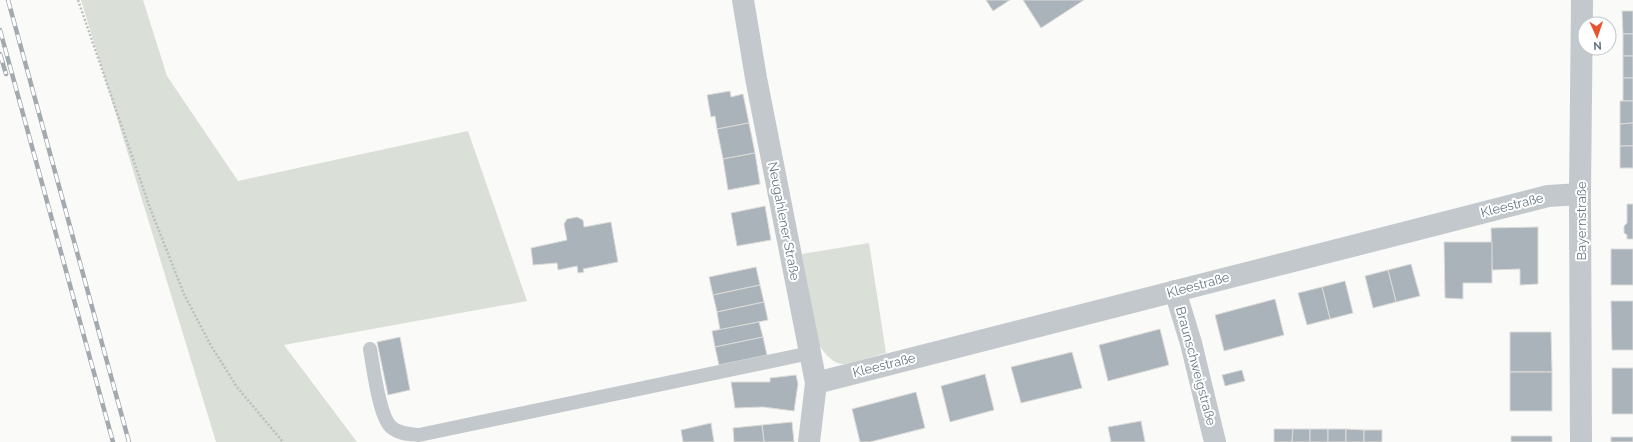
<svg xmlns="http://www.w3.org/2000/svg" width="1633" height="442" font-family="Raleway,sans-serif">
  <rect width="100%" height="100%" fill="#fafaf8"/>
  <!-- green -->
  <g fill="#dadfd7">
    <path d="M81 0H143L167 76 238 181 468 131 527 301 284 345 357 442H216Z"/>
    <path d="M869 243 886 353C877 355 851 364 843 364 833 364 824 353 819 345L802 254Z"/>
  </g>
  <!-- building -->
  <g fill="#aab3b9" stroke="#dcdcda">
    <path d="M986 0H1010L993 11Z"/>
    <path d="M1023 0H1084L1041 28Z"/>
    <path d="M1622 11H1633V34H1623Z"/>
    <rect x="1623" y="34" width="10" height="22"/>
    <rect x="1623" y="56" width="10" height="22"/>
    <rect x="1623" y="78" width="10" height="23"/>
    <path d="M730 91 731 97 743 94 749 123 717 129 715 116 711 117 707 95Z"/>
    <path d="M1620 101H1633V123L1620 124Z"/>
    <path d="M749 123 755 153 723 159 717 129Z"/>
    <path d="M1633 123V146H1620V124Z"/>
    <rect x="1620" y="146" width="13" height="22"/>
    <path d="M755 153 760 184 728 190 723 159Z"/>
    <path d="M1627 204H1633V239H1627V235L1624 233V226L1627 223Z"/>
    <path d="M765 206 771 240 737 246 731 213Z"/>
    <path d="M577 217 583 220 584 227 611 222 618 262 583 269 584 272 578 273 577 266 558 270 557 263 533 265 531 248 567 240 564 224 567 219Z"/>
    <path d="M1538 227V284L1520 285V269L1492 270 1491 228Z"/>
    <path d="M1444 242H1492V283H1463V299L1445 298Z"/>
    <rect x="1611" y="249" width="22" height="36"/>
    <path d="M1411 264 1420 296 1396 302 1388 270Z"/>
    <path d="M756 267 760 285 713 295 709 277Z"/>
    <path d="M1388 270 1396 302 1373 308 1365 276Z"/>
    <path d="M1345 281 1353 313 1330 319 1322 287Z"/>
    <path d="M760 285 764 302 717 312 713 295Z"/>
    <path d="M1322 287 1330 319 1307 325 1298 293Z"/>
    <path d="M1275 299 1284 335 1224 351 1215 315Z"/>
    <path d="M1611 301H1633V350H1612Z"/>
    <path d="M764 302 768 320 720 330 717 312Z"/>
    <path d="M759 322 763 337 715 347 712 331Z"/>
    <path d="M1160 329 1169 365 1108 381 1099 345Z"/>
    <path d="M1510 332H1551L1552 372H1510Z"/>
    <path d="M400 337 410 390 388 395 377 342Z"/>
    <path d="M763 337 767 355 719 365 715 347Z"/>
    <path d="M1072 352 1082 388 1021 403 1011 367Z"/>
    <rect x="1612" y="368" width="21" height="46"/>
    <path d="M1242 370 1245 381 1225 386 1222 375Z"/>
    <rect x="1510" y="372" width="42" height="39"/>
    <path d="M985 374 994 410 950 422 941 386Z"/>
    <path d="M796 375 798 384 794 411 763 407 735 408 731 382H770V378Z"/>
    <path d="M916 392 925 428 870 442H860L852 409Z"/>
    <path d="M1141 421 1145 442H1111L1108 427Z"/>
    <path d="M792 422 794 442H764L762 425Z"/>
    <path d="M711 423 714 442H683L681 430Z"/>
    <path d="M762 425 764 442H734L733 428Z"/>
    <path d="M1274 429H1293L1292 442H1274Z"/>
    <path d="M1293 429H1310V442H1292Z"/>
    <rect x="1310" y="429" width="18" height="13"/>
    <rect x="1328" y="429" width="18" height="13"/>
    <path d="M1346 429 1364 430V442H1346Z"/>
    <rect x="1364" y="430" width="18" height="12"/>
    <rect x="1511" y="436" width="41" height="6"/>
    <rect x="1611" y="437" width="22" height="5"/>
  </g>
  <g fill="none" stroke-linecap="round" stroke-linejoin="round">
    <!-- path -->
    <path stroke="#bbbfc2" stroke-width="2.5" stroke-dasharray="2 2" stroke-linecap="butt" d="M78 0 150 208 184 294 210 344 237 387 283 442"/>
    <!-- service -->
    <path stroke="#c3c8cc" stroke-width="14" d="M370 349C373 366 379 414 390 426 398 434 410 434 419 435L810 353"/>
    <!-- minor -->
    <g stroke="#c3c8cc" stroke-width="22">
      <path d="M743 0 756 78 816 383 809 442"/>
      <path d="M1175 291 1191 343 1215 442"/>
      <path d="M816 383 1548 196 1580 194"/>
      <path d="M1581 442 1580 194 1582 0"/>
    </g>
    <defs>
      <g id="rail">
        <path d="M8 0 129 442"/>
        <path d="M0 30 113 442"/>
        <path d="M0 54 6 74"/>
      </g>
    </defs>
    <!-- rail casing -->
    <use href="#rail" stroke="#a2aab0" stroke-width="4.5"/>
    <!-- rail -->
    <use href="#rail" stroke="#fff" stroke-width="3" stroke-dasharray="9" stroke-linecap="butt"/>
  </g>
  <g text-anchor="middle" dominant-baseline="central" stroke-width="4" stroke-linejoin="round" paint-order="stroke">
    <!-- street labels -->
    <g font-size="13" fill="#657683" stroke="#fff">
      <text transform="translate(1512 205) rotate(-14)">Kleestraße</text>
      <text transform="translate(784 221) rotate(79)">Neugahlener Straße</text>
      <text transform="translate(1581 221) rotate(-90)">Bayernstraße</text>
      <text transform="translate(1198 285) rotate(-15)">Kleestraße</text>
      <text transform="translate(884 365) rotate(-14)">Kleestraße</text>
      <text transform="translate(1196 366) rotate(75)">Braunschweigstraße</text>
    </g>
  </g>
  <!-- north arrow -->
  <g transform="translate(1597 36) rotate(177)"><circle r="19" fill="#ffffff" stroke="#c1c8cd"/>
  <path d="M0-3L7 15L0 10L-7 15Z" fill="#e4572e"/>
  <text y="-6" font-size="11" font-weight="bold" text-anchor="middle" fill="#657683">N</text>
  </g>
</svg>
